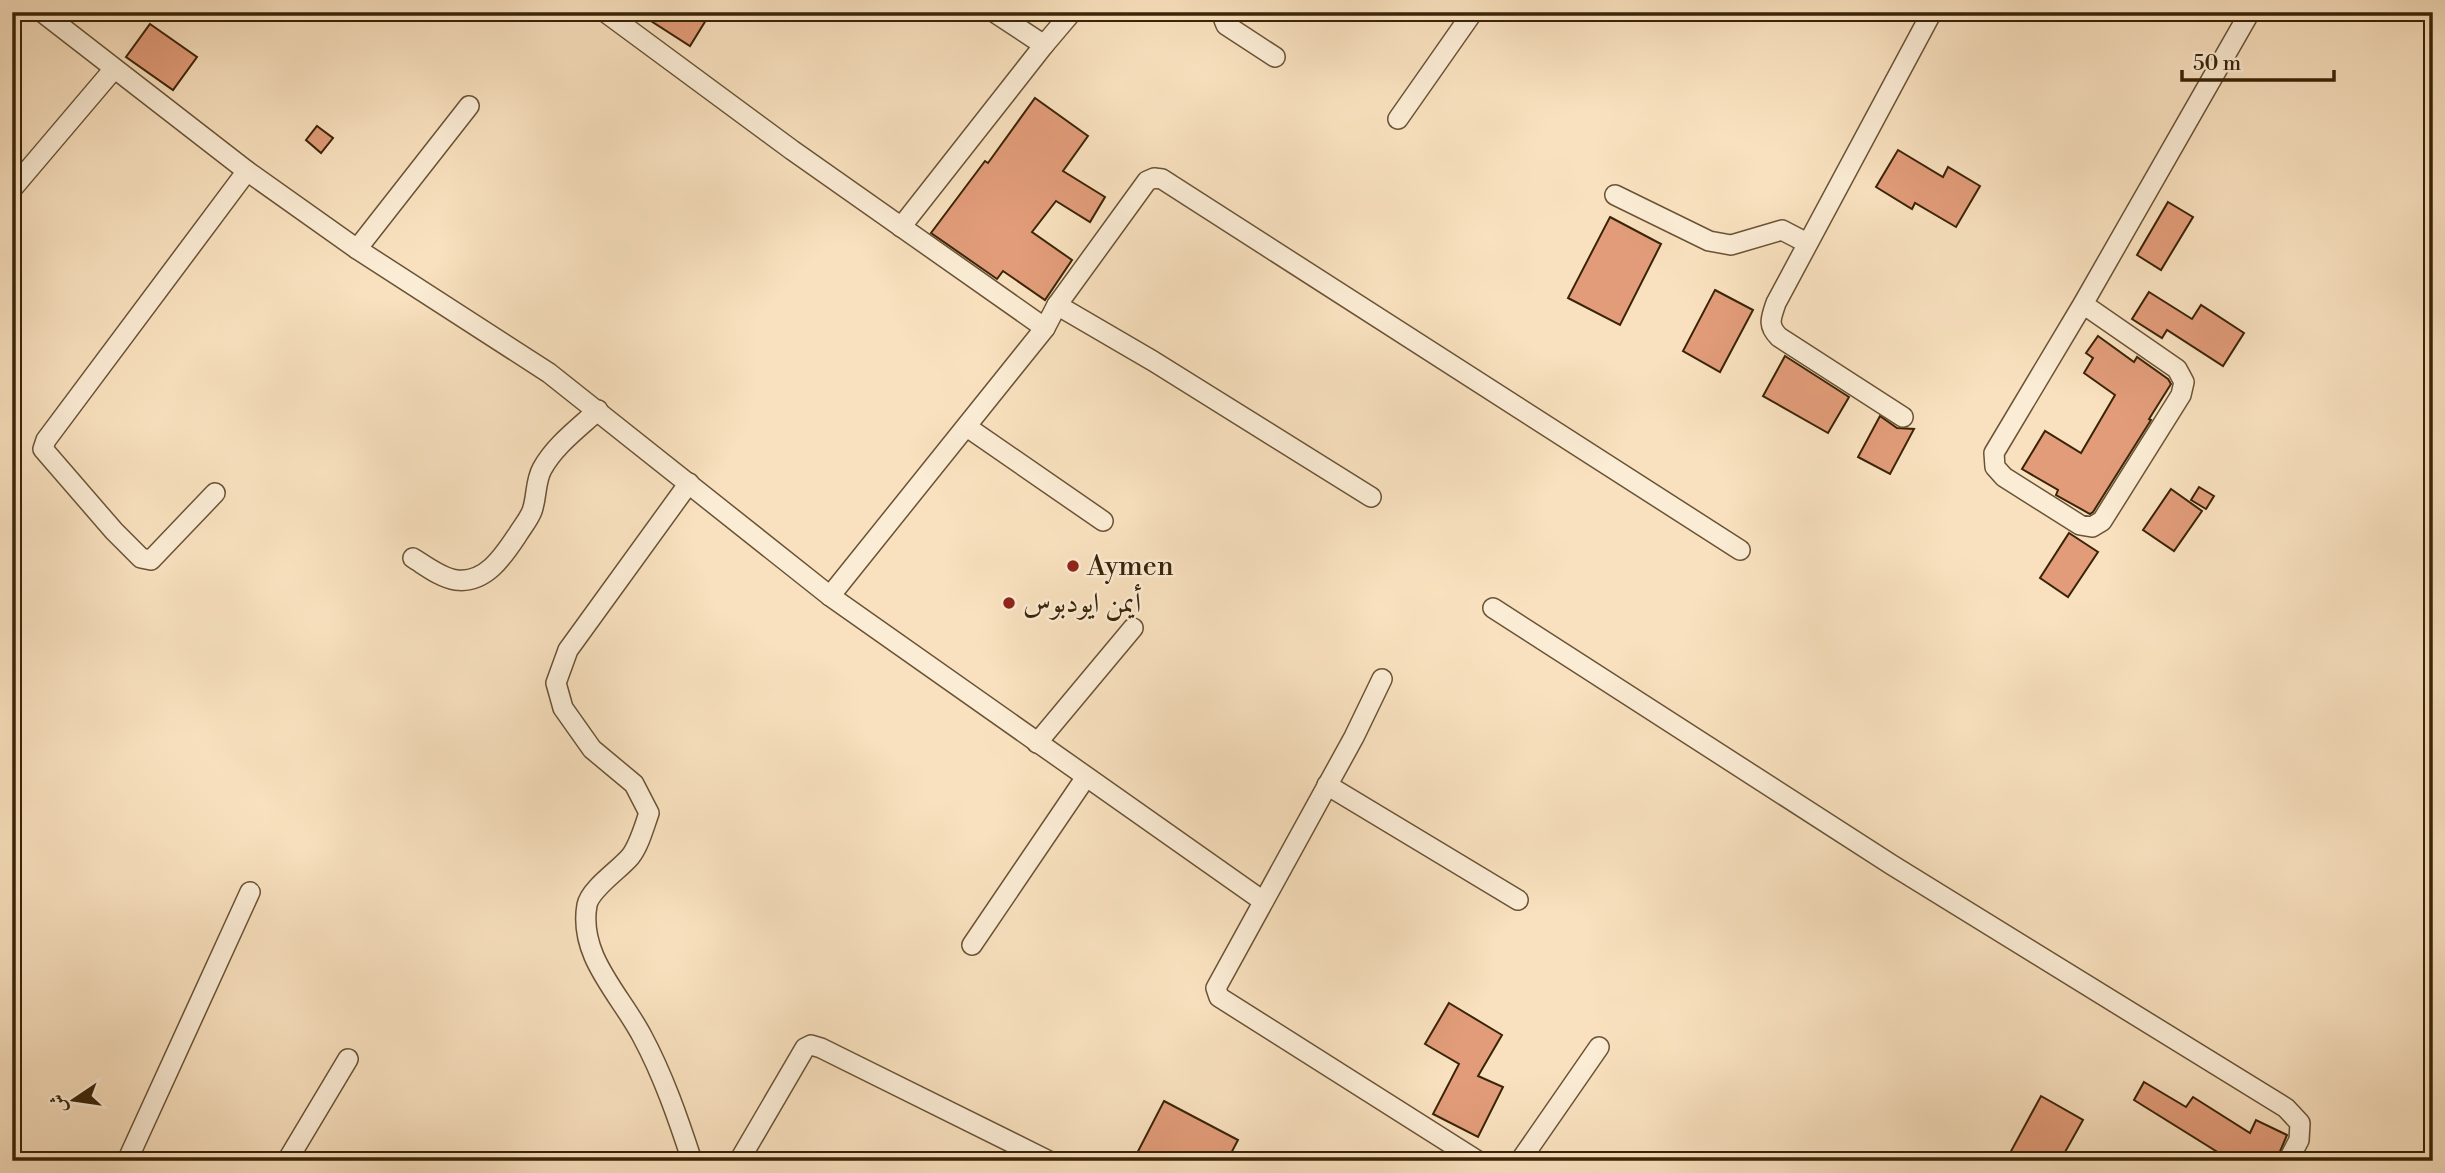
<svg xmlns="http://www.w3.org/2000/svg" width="2445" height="1173" font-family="'Libre Bodoni',Amiri,serif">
  <rect width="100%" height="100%" fill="#f9e1bf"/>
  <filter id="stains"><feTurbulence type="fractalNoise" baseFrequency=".00286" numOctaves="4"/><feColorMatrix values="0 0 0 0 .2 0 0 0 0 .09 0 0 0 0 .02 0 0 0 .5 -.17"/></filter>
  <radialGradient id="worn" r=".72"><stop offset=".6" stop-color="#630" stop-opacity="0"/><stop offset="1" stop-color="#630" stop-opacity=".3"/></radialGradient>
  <!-- building -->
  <g fill="#e29c79" stroke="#3a2407" stroke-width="2">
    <path d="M637 12H711L690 46Z"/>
    <path d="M150 24 197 57 173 90 126 57Z"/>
    <path d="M1035 98 1088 136 1063 171 1105 197 1090 222 1056 201 1032 232 1072 260 1045 300 1003 271 997 279 931 233 985 161 988 163Z"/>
    <path d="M317 126 333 138 321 153 306 140Z"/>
    <path d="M1898 150 1943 177 1948 167 1980 186 1956 227 1915 203 1912 209 1876 187Z"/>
    <path d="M2168 202 2193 217 2161 270 2137 255Z"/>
    <path d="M1610 217 1661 244 1620 325 1568 298Z"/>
    <path d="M1715 290 1753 310 1720 372 1683 351Z"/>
    <path d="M2149 292 2192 319 2201 305 2244 333 2223 366 2167 330 2162 338 2132 319Z"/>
    <path d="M2098 336 2134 362 2137 357 2168 379 2171 384 2149 419 2151 420 2093 512 2090 514 2056 495 2058 490 2022 469 2045 431 2081 453 2115 395 2084 373 2093 358 2086 353Z"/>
    <path d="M1785 356 1849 397 1828 433 1763 396Z"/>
    <path d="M1880 416 1897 428 1914 429 1890 474 1858 457Z"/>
    <path d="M2199 487 2214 496 2206 509 2191 500Z"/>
    <path d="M2171 489 2202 511 2174 551 2143 530Z"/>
    <path d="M2069 533 2098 552 2068 597 2040 578Z"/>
    <path d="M1449 1003 1502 1035 1478 1076 1503 1087 1478 1137 1433 1114 1459 1064 1425 1044Z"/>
    <path d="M2144 1082 2186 1107 2193 1097 2250 1133 2256 1120 2287 1135 2276 1161H2232L2134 1100Z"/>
    <path d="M2041 1096 2083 1120 2060 1161H2024L2010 1153Z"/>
    <path d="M1164 1101 1238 1140 1227 1161H1133Z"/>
  </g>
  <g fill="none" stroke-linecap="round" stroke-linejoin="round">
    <defs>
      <g id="street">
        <path d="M42 12 247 171 357 249 549 373 830 596 1263 901"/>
        <path d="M605 12 792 150 1045 328"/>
        <path d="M1224 12V20L1226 25 1275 57"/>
        <path d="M1044 45 1072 12"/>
        <path d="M1398 119 1473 12"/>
        <path d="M12 189 113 70"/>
        <path d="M1615 195 1709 241 1731 245 1782 230 1807 243"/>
        <path d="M901 227 1044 45 994 12"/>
        <path d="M357 249 469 106"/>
        <path d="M2083 304 2177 369 2184 382 2181 395 2102 521 2092 527 2080 525 2004 477 1995 467 1994 453 2083 304 2250 12"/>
        <path d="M1057 305 1153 361 1371 497"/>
        <path d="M1903 417 1779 337C1767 325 1771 318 1776 303L1932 12"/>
        <path d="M967 427 1103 521"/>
        <path d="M689 483 568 650 556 683 563 708 592 749 634 784 649 813C644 827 639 846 630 857 619 870 590 889 587 905 578 956 620 994 642 1036 663 1075 678 1118 692 1161"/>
        <path d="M215 493 151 560 141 558 114 531 43 449 46 440 247 171"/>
        <path d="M413 558C426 566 441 578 456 580 486 584 504 555 518 534 523 526 529 519 532 511 537 497 535 482 542 469 555 445 579 428 598 410"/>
        <path d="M830 596 1045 328 1057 305 1147 181 1154 178 1162 179 1740 550"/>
        <path d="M1493 608 1892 865 2286 1108 2300 1123 2299 1140 2288 1161"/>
        <path d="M1382 679 1354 737 1216 988 1219 997 1478 1161"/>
        <path d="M1037 743 1133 628"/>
        <path d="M1327 785 1518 900"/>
        <path d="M972 945 1086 777"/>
        <path d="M127 1161 250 892"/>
        <path d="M287 1161 348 1059"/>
        <path d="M739 1161 805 1048 811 1045 821 1048 1049 1161"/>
        <path d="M1520 1161 1599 1047"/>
      </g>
    </defs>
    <!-- street casing -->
    <use href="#street" stroke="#6a5335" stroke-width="22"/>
    <!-- street -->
    <use href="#street" stroke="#fbecd5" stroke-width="19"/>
  </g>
  <!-- markers -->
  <g fill="#8f2418" stroke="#fbecd5" stroke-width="2.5">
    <circle cx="1073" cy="566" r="7"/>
    <circle cx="1009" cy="603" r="7"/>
  </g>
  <g text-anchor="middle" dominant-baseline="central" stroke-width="5" stroke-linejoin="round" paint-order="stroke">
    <!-- poi labels -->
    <g font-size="28" fill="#3a2407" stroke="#fbecd5" text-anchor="start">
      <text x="1087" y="566">Aymen</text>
      <text x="1023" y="603">أيمن ايودبوس</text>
    </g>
  </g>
  <!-- margin -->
  <rect width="2445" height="1173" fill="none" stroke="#f9e1bf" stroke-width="42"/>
  <rect x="14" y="14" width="2417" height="1145" fill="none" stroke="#3a2407" stroke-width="3.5"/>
  <rect x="21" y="21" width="2403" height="1131" fill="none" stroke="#3a2407" stroke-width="2"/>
  <!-- north arrow -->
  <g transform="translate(74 1100) rotate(257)" stroke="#fbecd5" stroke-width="5" paint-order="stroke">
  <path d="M0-5L12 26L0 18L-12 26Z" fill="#3a2407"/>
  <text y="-10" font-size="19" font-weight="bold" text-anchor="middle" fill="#3a2407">ش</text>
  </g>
  <!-- scale -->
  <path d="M2182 70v10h152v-10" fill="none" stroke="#3a2407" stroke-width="3.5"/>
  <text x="2193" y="70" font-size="21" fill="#3a2407" stroke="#fbecd5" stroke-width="5" paint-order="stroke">50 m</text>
  <rect width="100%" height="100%" filter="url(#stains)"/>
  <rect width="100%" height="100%" fill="url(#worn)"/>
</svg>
